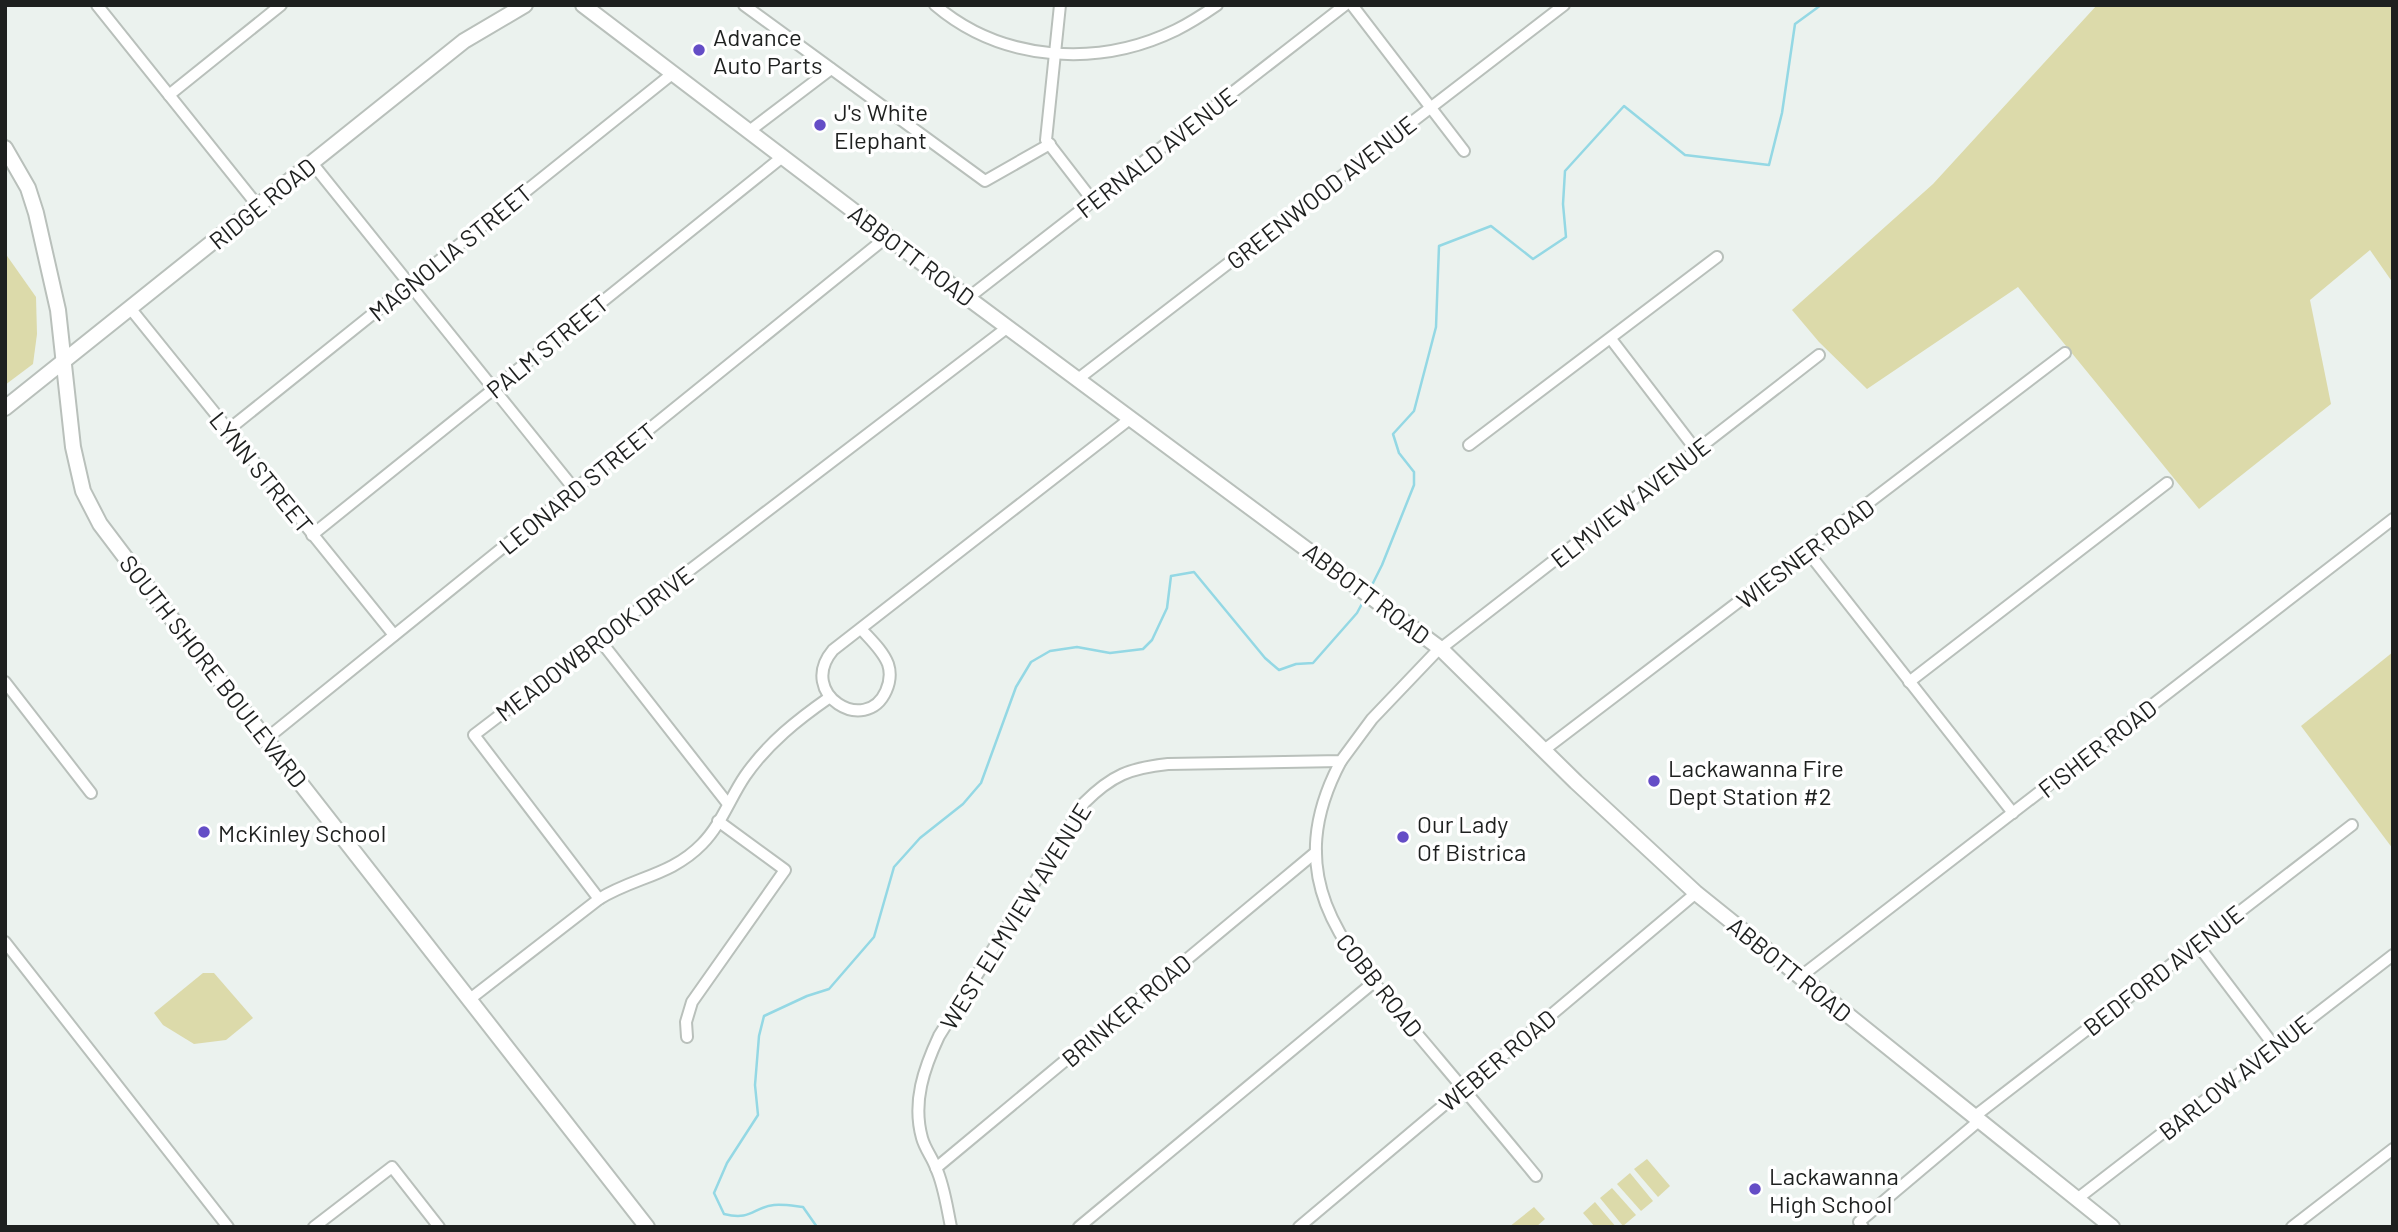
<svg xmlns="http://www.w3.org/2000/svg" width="2398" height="1232" font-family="Barlow,sans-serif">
  <rect width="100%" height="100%" fill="#ebf2ee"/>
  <!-- green -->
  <g fill="#dcdaaa">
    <path d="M2097 5H2393V283L2370 250 2310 300 2331 404 2199 509 2018 287 1867 389 1819 342 1792 310 1933 184Z"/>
    <path d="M5 253 36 297 37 334 33 364 5 385Z"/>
    <path d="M2393 652V849L2301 726Z"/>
    <path d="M203 973H214L253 1018 226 1040 194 1044 163 1025 154 1013Z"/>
    <path d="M1647 1159 1670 1186 1658 1197 1634 1169Z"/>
    <path d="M1630 1173 1653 1201 1641 1211 1617 1184Z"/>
    <path d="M1612 1188 1636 1215 1623 1226 1600 1198Z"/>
    <path d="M1595 1202 1616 1227H1595L1583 1213Z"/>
    <path d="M1534 1207 1545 1219 1536 1227H1509Z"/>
  </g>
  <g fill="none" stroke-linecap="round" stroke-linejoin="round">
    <!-- stream -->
    <g stroke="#94d8e4" stroke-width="2.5">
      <path d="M1369 591 1382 565 1414 485V472L1399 453 1393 434 1414 411 1436 327 1439 246 1491 226 1533 259 1566 237 1563 204 1565 171 1624 106 1685 155 1769 165 1782 113 1795 24 1821 5"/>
      <path d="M817 1227 803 1207C794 1206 783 1204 774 1205 753 1207 752 1221 724 1214L714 1193 727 1163 758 1115 755 1085 759 1036 764 1016 807 996 829 989 874 937 894 867 920 838 963 804 981 783 1016 687 1031 662 1050 651 1077 647 1110 653 1143 649 1152 640 1167 608 1171 576 1194 572 1265 658 1279 670 1296 664 1313 663 1357 613 1364 600"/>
    </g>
    <defs>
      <g id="street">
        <path d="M97 5 258 206"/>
        <path d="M744 5 985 181 1050 144"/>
        <path d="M935 5C1002 62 1098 68 1176 30 1190 23 1204 14 1217 5"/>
        <path d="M1060 5 1046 140 1093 201"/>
        <path d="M1352 5 1464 151"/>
        <path d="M169 95 281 5"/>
        <path d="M748 132 831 69"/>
        <path d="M312 163 575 490"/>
        <path d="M968 298 1345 5"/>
        <path d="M130 308 394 635"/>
        <path d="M1611 339 1696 450"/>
        <path d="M1078 379 1564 5"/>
        <path d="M228 430 672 74"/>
        <path d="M1469 445 1717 257"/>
        <path d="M312 535 781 158"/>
        <path d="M1807 551 2013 813"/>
        <path d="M862 630C871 640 883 651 888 664 891 673 890 682 886 691 866 736 796 694 833 650L1131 418"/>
        <path d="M599 639 728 804"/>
        <path d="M5 682 91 793"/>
        <path d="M1909 682 2167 483"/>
        <path d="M266 739 888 236"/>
        <path d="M1544 750 2065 353"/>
        <path d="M1341 761C1276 883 1349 953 1424 1042 1461 1086 1499 1131 1536 1176"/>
        <path d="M599 899 474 735 1008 327"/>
        <path d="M5 942 228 1227"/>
        <path d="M2197 944 2275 1047"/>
        <path d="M1800 977 2393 519"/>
        <path d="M470 999 599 899C634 877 671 876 702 844 721 825 730 798 745 776 768 743 797 720 830 697"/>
        <path d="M687 1037 686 1022 692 1002 785 870 718 821"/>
        <path d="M1975 1116 2352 825"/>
        <path d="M936 1168 1316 852"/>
        <path d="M2077 1199 2393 955"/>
        <path d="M314 1227 392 1167 439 1227"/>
        <path d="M951 1227C947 1208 944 1185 936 1168 932 1157 925 1149 922 1138 912 1102 924 1068 939 1036L1084 803C1112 775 1130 768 1168 764L1341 761 1372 719 1435 653 1819 355"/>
        <path d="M1079 1227 1374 982"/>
        <path d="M1299 1227 1696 893"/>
        <path d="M1863 1227 1859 1222 1980 1120"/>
        <path d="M2292 1227 2393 1149"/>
      </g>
      <g id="secondary">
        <path d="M583 5 968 298 1441 649 1576 782 1696 893 2112 1227"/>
        <path d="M5 148 28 188 36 213 58 310 73 447 83 491 100 524 162 606 647 1227"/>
        <path d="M5 408 464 41 525 5"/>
      </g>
    </defs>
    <!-- street casing -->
    <use href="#street" stroke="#b9c0bb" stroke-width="14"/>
    <!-- secondary casing -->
    <use href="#secondary" stroke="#b9c0bb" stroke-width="18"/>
    <!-- street -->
    <use href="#street" stroke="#fff" stroke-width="10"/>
    <!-- secondary -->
    <use href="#secondary" stroke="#fff" stroke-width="14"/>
  </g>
  <!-- markers -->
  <g fill="#644dc6" stroke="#fff" stroke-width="2.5">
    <circle cx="699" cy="50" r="7"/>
    <circle cx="820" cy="125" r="7"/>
    <circle cx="1654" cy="781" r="7"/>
    <circle cx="204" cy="832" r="7"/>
    <circle cx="1403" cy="837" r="7"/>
    <circle cx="1755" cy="1189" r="7"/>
  </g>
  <g text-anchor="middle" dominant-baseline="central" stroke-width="7" stroke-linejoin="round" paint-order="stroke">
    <!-- poi labels -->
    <g font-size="24" fill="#1e201f" stroke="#fff" text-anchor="start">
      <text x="713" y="36">Advance<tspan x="713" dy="28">Auto Parts</tspan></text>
      <text x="834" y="111">J's White<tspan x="834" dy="28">Elephant</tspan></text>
      <text x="1668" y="767">Lackawanna Fire<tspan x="1668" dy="28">Dept Station #2</tspan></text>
      <text x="1417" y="823">Our Lady<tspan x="1417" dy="28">Of Bistrica</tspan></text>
      <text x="218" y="832">McKinley School</text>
      <text x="1769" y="1175">Lackawanna<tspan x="1769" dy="28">High School</tspan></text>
    </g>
    <!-- street labels -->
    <g font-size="24" fill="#1e201f" stroke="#fff">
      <text transform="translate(1156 152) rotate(-38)">FERNALD AVENUE</text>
      <text transform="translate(1321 192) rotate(-38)">GREENWOOD AVENUE</text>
      <text transform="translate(262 203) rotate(-39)">RIDGE ROAD</text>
      <text transform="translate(450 252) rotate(-39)">MAGNOLIA STREET</text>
      <text transform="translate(912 255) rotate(37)">ABBOTT ROAD</text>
      <text transform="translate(547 346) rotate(-39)">PALM STREET</text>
      <text transform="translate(262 472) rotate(51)">LYNN STREET</text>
      <text transform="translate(577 488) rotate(-39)">LEONARD STREET</text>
      <text transform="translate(1630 502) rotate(-38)">ELMVIEW AVENUE</text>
      <text transform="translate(1805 553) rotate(-37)">WIESNER ROAD</text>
      <text transform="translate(1367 593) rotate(37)">ABBOTT ROAD</text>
      <text transform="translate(594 643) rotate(-37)">MEADOWBROOK DRIVE</text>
      <text transform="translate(214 671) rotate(52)">SOUTH SHORE BOULEVARD</text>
      <text transform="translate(2097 748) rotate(-38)">FISHER ROAD</text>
      <text transform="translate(1015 916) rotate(-58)">WEST ELMVIEW AVENUE</text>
      <text transform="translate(1790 969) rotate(39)">ABBOTT ROAD</text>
      <text transform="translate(2163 970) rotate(-38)">BEDFORD AVENUE</text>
      <text transform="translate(1380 985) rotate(52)">COBB ROAD</text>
      <text transform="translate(1126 1010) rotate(-40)">BRINKER ROAD</text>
      <text transform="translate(1497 1060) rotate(-40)">WEBER ROAD</text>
      <text transform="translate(2235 1077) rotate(-38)">BARLOW AVENUE</text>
    </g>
  </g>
  <!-- border -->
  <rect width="2398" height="1232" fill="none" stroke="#1e201f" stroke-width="14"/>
</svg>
